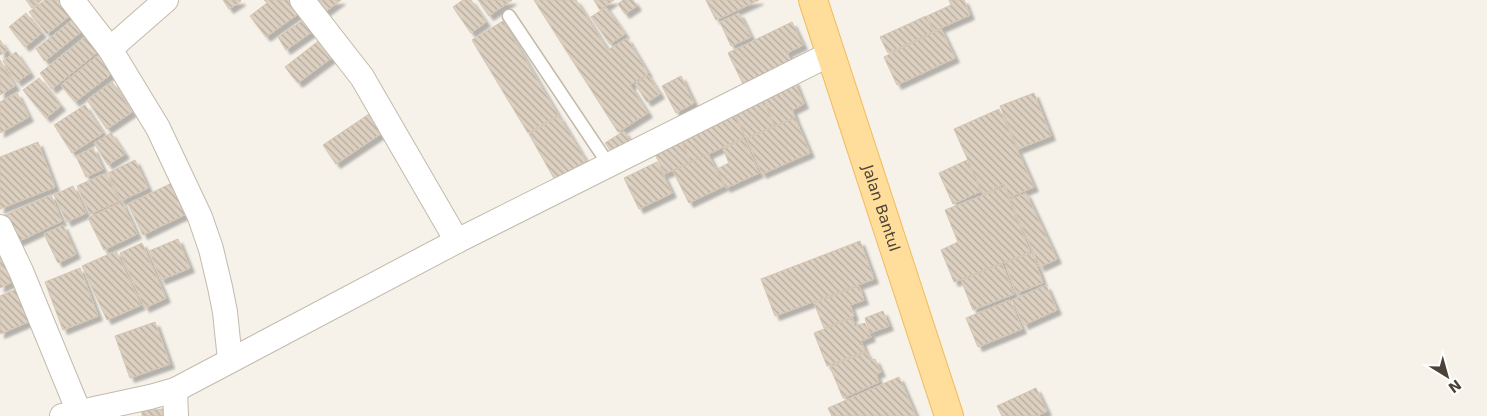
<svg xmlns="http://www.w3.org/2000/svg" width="1487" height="416" font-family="'DejaVu Sans',sans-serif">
  <defs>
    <pattern id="building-back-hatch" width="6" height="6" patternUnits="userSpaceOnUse" patternTransform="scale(1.25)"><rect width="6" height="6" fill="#dcd0c1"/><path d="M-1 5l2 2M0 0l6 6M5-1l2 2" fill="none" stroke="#b5aa9e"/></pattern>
    <filter id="shadow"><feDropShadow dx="4.5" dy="4.5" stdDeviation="1" flood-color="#0004"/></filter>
  </defs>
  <rect width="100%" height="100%" fill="#f6f2ea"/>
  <!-- building -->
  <g fill="url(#building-back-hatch)" stroke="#d5c5b1" filter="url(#shadow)">
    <path d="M26 0H42L32 8Z"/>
    <path d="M45 0H62L72 14 47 34 29 12Z"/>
    <path d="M223 0H240L241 1 229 9Z"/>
    <path d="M264 0H298L305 9 266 37 250 16 267 3Z"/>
    <path d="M315 0H341L325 12Z"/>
    <path d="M463 0H471L486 22 471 33 453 7Z"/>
    <path d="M478 0H512L489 16Z"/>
    <path d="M534 0H576L608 50 627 38 648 73 630 85 648 113 618 132Z"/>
    <path d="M594 0H614L600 10Z"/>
    <path d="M623 0H633L637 6 625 14 618 4Z"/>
    <path d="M706 0H759L716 20Z"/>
    <path d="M949 0H964L970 15 934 31 927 16 951 5Z"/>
    <path d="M606 7 625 34 610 44 591 17Z"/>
    <path d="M26 13 42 33 25 47 9 27Z"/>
    <path d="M739 13 751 37 731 46 720 22Z"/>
    <path d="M926 16 933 32 888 53 880 37Z"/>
    <path d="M308 17 316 29 286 50 278 37Z"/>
    <path d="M73 19 82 31 45 61 36 49Z"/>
    <path d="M503 21 558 115 528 133 472 40Z"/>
    <path d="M792 22 803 45 787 53 792 63 744 86 728 53Z"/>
    <path d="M941 29 955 58 897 85 884 57Z"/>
    <path d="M88 35 100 50 52 89 40 73Z"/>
    <path d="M321 39 334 56 298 83 285 67Z"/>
    <path d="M0 40 7 51 0 55Z"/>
    <path d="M16 52 30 73 17 82 3 61Z"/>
    <path d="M101 53 115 71 75 102 61 85Z"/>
    <path d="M0 60 15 86 0 95Z"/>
    <path d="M648 75 660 94 647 102 635 84Z"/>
    <path d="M681 76 694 103 676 113 662 86Z"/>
    <path d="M39 78 61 106 46 118 23 90Z"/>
    <path d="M794 80 804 104 792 110 795 117 775 126 761 94Z"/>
    <path d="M112 82 132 112 107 129 87 100Z"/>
    <path d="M17 93 29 117 0 133V102Z"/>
    <path d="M1034 93 1051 136 1018 149 1000 106Z"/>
    <path d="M761 94 774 126 746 138 732 107Z"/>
    <path d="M85 105 103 133 72 153 54 125Z"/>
    <path d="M999 109 1034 187 1010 197 1004 184 983 194 954 129Z"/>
    <path d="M732 110 745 137 691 162 679 134Z"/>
    <path d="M369 114 382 133 336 164 323 145Z"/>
    <path d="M559 116 586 161 555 180 529 134Z"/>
    <path d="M795 118 810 153 762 174 747 139Z"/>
    <path d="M624 131 631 143 613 154 605 143Z"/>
    <path d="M111 133 125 154 108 165 94 143Z"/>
    <path d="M678 135 691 162 664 174 652 147Z"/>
    <path d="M744 139 759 173 726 188 717 169 729 163 723 149Z"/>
    <path d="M38 142 55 187 0 209V157Z"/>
    <path d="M93 148 103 169 86 177 76 156Z"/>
    <path d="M708 154 724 186 689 203 673 171Z"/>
    <path d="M135 160 148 188 121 201 108 173Z"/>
    <path d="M967 160 981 191 953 204 939 173Z"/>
    <path d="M657 162 672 193 639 209 624 178Z"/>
    <path d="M106 173 119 201 90 214 77 186Z"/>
    <path d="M172 183 186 214 143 235 128 204Z"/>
    <path d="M73 186 86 213 67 222 54 195Z"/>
    <path d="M1004 187 1030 252 954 282 941 250 958 242 945 210Z"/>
    <path d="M1026 193 1057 259 1040 267 1010 200Z"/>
    <path d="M51 195 62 221 15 243 3 216Z"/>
    <path d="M122 202 137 234 104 250 88 218Z"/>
    <path d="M63 225 76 254 58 263 44 234Z"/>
    <path d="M178 239 190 268 161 280 149 251Z"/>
    <path d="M860 241 874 279 775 316 761 279Z"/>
    <path d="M142 243 166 298 145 308 120 253Z"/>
    <path d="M0 251 14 281 0 288Z"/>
    <path d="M116 251 141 305 107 320 82 266Z"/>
    <path d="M1032 253 1043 283 1016 293 1005 263Z"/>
    <path d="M1002 264 1014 294 973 310 961 280Z"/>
    <path d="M80 268 98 316 63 330 45 282Z"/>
    <path d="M1046 285 1057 310 1024 325 1012 300Z"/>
    <path d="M859 286 864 300 850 305 854 316 824 328 814 303Z"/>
    <path d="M22 287 35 319 0 334V296Z"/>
    <path d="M1010 300 1022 329 978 347 966 318Z"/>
    <path d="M883 311 889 326 870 333 865 318Z"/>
    <path d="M852 318 855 326 865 323 871 337 861 341 865 351 827 366 814 333Z"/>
    <path d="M155 322 170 364 130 378 115 336Z"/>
    <path d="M866 352 870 361 875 359 881 372 876 374 879 382 843 398 830 367Z"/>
    <path d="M899 377 916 416H832L828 408Z"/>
    <path d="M1036 388 1047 411 1037 416H1002L997 406Z"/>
    <path d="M163 409V416H142V411Z"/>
  </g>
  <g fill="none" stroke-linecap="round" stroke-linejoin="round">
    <defs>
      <path id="service" d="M509 16 609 165"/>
      <g id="minor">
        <path d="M72 0 110 49 158 128 200 217 211 249 220 287 225 312 230 360"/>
        <path d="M302 0 362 77 457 241"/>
        <path d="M110 49 166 0"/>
        <path d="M0 227 21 271 79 412"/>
        <path d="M175 390 176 416"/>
        <path d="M62 416 150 397 175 390 457 241 830 54"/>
      </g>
      <g id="primary">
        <path id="s1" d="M813 0 949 416"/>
      </g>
    </defs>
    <!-- service casing -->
    <use href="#service" stroke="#c3baac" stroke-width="15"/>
    <!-- minor casing -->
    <use href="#minor" stroke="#c3baac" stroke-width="26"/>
    <!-- primary casing -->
    <use href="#primary" stroke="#f0bc5f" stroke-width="30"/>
    <!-- service -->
    <use href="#service" stroke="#fff" stroke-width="12"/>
    <!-- minor -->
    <use href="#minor" stroke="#fff" stroke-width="24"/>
    <!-- primary -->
    <use href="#primary" stroke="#ffdd9b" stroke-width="28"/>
  </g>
  <g text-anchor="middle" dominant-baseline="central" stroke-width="4" stroke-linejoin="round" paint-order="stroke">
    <!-- street labels -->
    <g font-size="15" fill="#4c4237" stroke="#fff">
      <text stroke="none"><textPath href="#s1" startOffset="219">Jalan Bantul</textPath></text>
    </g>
  </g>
  <!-- north arrow -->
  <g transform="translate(1447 376) rotate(143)" stroke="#ffffff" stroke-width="4" paint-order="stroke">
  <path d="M0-4L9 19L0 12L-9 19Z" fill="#4c4237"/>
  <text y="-8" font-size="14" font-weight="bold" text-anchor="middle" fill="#4c4237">N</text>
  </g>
</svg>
